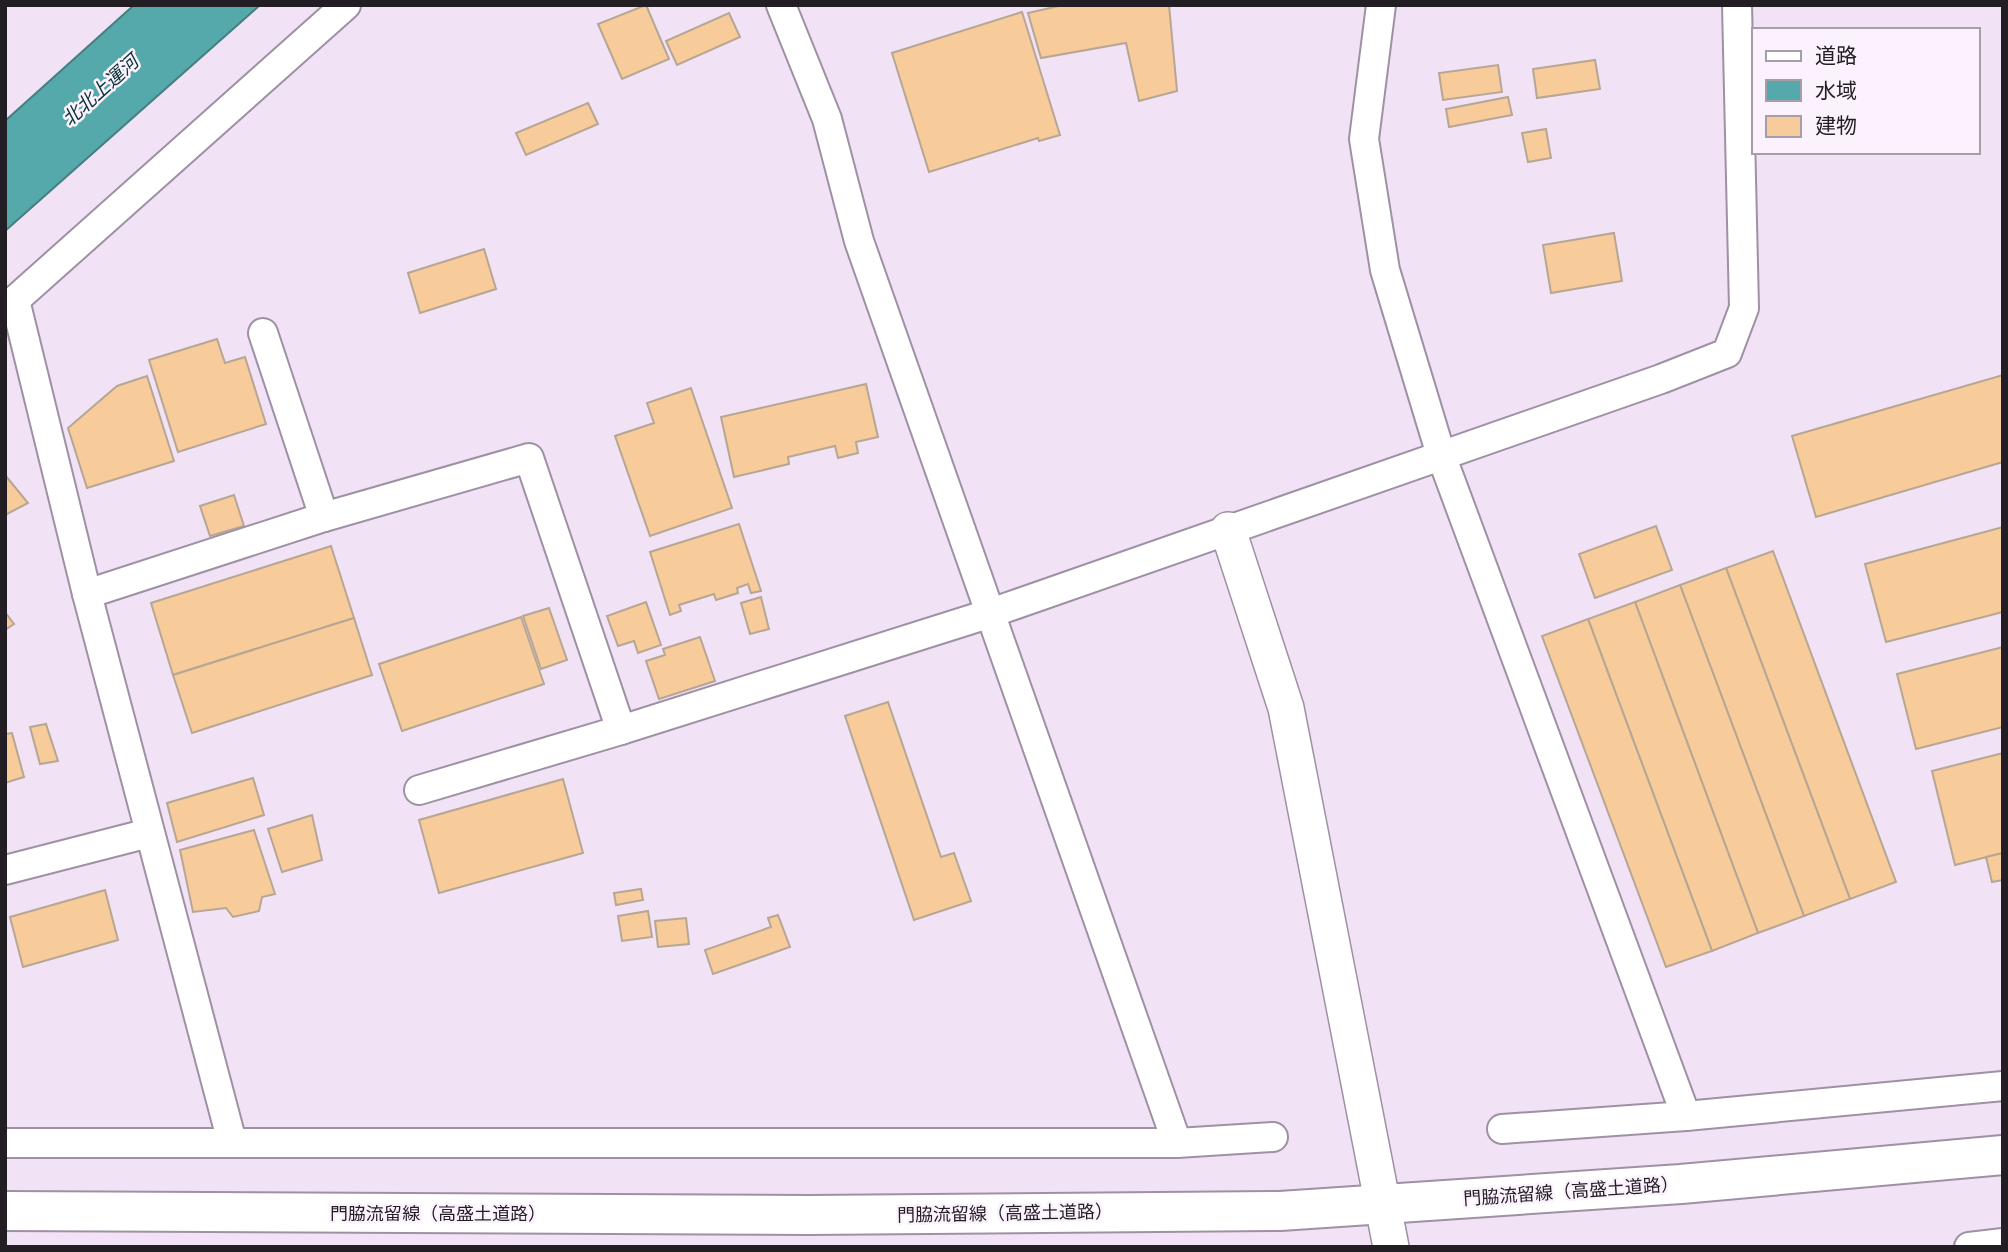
<svg xmlns="http://www.w3.org/2000/svg" width="2008" height="1252" font-family="'IBM Plex Serif','Noto Sans JP',serif">
  <rect width="100%" height="100%" fill="#f1e2f6"/>
  <!-- water -->
  <path fill="#55a9aa" stroke="#467f82" stroke-width="2" d="M134 5H260L5 231V121Z"/>
  <!-- building -->
  <g fill="#f8cb9a" stroke="#b7a694" stroke-width="2">
    <path d="M646 5 669 59 622 79 598 24Z"/>
    <path d="M1063 5H1169L1177 91 1139 101 1126 43 1041 58 1028 13Z"/>
    <path d="M1022 12 1060 135 1039 141 1038 138 929 172 892 53Z"/>
    <path d="M729 13 740 37 677 65 666 41Z"/>
    <path d="M1595 60 1600 89 1537 98 1533 69Z"/>
    <path d="M1498 65 1502 92 1443 100 1439 73Z"/>
    <path d="M1508 97 1512 115 1449 127 1446 109Z"/>
    <path d="M588 103 598 124 526 155 516 133Z"/>
    <path d="M1546 129 1551 158 1528 162 1522 133Z"/>
    <path d="M1614 233 1622 281 1551 293 1543 245Z"/>
    <path d="M484 249 496 289 420 313 408 273Z"/>
    <path d="M217 339 225 363 245 357 266 424 178 452 149 360Z"/>
    <path d="M2003 375V462L1816 517 1792 436Z"/>
    <path d="M147 376 174 461 87 488 68 428 117 386Z"/>
    <path d="M866 384 878 437 856 442 858 453 838 458 835 446 788 457 789 464 734 477 721 417Z"/>
    <path d="M691 388 732 508 650 536 615 436 654 423 647 403Z"/>
    <path d="M5 475 28 503 5 515Z"/>
    <path d="M234 495 244 526 210 536 200 506Z"/>
    <path d="M739 524 761 591 751 593 748 584 737 588 738 593 716 600 714 594 679 605 681 611 670 615 650 552Z"/>
    <path d="M1656 526 1672 570 1595 598 1579 554Z"/>
    <path d="M2003 527V612L1886 642 1865 564Z"/>
    <path d="M331 546 354 618 173 675 151 603Z"/>
    <path d="M1773 551 1896 882 1850 899 1726 568Z"/>
    <path d="M1726 568 1850 899 1804 916 1680 585Z"/>
    <path d="M1680 585 1804 916 1758 933 1635 602Z"/>
    <path d="M761 597 769 629 750 634 741 603Z"/>
    <path d="M646 602 661 645 638 653 634 641 618 646 607 616Z"/>
    <path d="M1635 602 1758 933 1712 951 1588 619Z"/>
    <path d="M549 608 567 660 541 669 523 616Z"/>
    <path d="M5 612 14 624 5 630Z"/>
    <path d="M521 617 544 684 402 731 379 664Z"/>
    <path d="M354 618 372 675 192 733 173 675Z"/>
    <path d="M1588 619 1712 951 1666 967 1542 636Z"/>
    <path d="M700 637 715 681 659 699 646 661 665 655 663 649Z"/>
    <path d="M2003 647V727L1916 749 1897 674Z"/>
    <path d="M888 702 941 857 954 853 971 901 914 920 845 716Z"/>
    <path d="M46 724 58 761 40 764 30 727Z"/>
    <path d="M12 733 24 777 5 783V734Z"/>
    <path d="M2003 753V853L1955 865 1932 771Z"/>
    <path d="M253 778 264 815 177 842 167 803Z"/>
    <path d="M563 779 583 853 439 893 419 820Z"/>
    <path d="M312 815 322 860 282 872 268 829Z"/>
    <path d="M254 830 275 894 262 897 259 911 233 917 226 908 193 912 180 850Z"/>
    <path d="M2003 853V880L1992 882 1986 857Z"/>
    <path d="M641 889 643 900 616 905 614 893Z"/>
    <path d="M105 890 118 940 23 967 10 917Z"/>
    <path d="M648 911 652 937 622 941 618 916Z"/>
    <path d="M778 915 790 947 713 974 705 950 771 927 768 918Z"/>
    <path d="M686 918 689 944 658 947 655 921Z"/>
  </g>
  <g fill="none" stroke-linecap="round" stroke-linejoin="round">
    <defs>
      <g id="minor">
        <path d="M781 5 827 119 859 241 1177 1143"/>
        <path d="M1381 5 1364 139 1385 270 1441 455 1686 1116"/>
        <path d="M15 300 87 594 232 1142"/>
        <path d="M5 309 346 5"/>
        <path d="M324 517 529 458 621 730 419 790"/>
        <path d="M87 594 324 517 263 333"/>
        <path d="M621 730 988 614 1661 379 1727 353 1744 308 1737 5"/>
        <path d="M5 870 149 833"/>
        <path d="M1502 1129 1686 1116 2003 1086"/>
        <path d="M5 1143H1177L1273 1137"/>
        <path d="M1969 1247 2003 1243"/>
      </g>
      <path id="tertiary" d="M1228 530 1286 708 1391 1247"/>
      <path id="secondary" d="M5 1211 809 1215 1280 1211 1681 1184 2003 1155"/>
    </defs>
    <!-- minor casing -->
    <use href="#minor" stroke="#9f91a4" stroke-width="32"/>
    <!-- tertiary casing -->
    <use href="#tertiary" stroke="#9f91a4" stroke-width="38"/>
    <!-- secondary casing -->
    <use href="#secondary" stroke="#9f91a4" stroke-width="42"/>
    <!-- minor -->
    <use href="#minor" stroke="#fff" stroke-width="28"/>
    <!-- tertiary -->
    <use href="#tertiary" stroke="#fff" stroke-width="35"/>
    <!-- secondary -->
    <use href="#secondary" stroke="#fff" stroke-width="38"/>
  </g>
  <g text-anchor="middle" dominant-baseline="central" stroke-width="5" stroke-linejoin="round" paint-order="stroke">
    <!-- street labels -->
    <g font-size="18" fill="#231d24" stroke="#fbf2fe">
      <text transform="translate(1571 1191) rotate(-4)">門脇流留線（高盛土道路）</text>
      <text x="438" y="1213">門脇流留線（高盛土道路）</text>
      <text transform="translate(1005 1213) rotate(-1)">門脇流留線（高盛土道路）</text>
    </g>
    <!-- water labels -->
    <g font-size="19" font-style="italic" fill="#063131" stroke="#fbf2fe">
      <text transform="translate(100 90) rotate(-42)">北北上運河</text>
    </g>
  </g>
  <!-- border -->
  <rect width="2008" height="1252" fill="none" stroke="#231d24" stroke-width="14"/>
  <!-- legend -->
  <rect x="1752" y="28" width="228" height="126" fill="#fbf2fe" stroke="#a59da7" stroke-width="2"/>
  <rect x="1766" y="51" width="35" height="10" fill="#ffffff" stroke="#a59da7" stroke-width="2"/>
  <text x="1815" y="63" font-size="21" fill="#231d24">道路</text>
  <rect x="1766" y="80" width="35" height="21" fill="#55a9aa" stroke="#a59da7" stroke-width="2"/>
  <text x="1815" y="98" font-size="21" fill="#231d24">水域</text>
  <rect x="1766" y="116" width="35" height="21" fill="#f8cb9a" stroke="#a59da7" stroke-width="2"/>
  <text x="1815" y="133" font-size="21" fill="#231d24">建物</text>
</svg>
